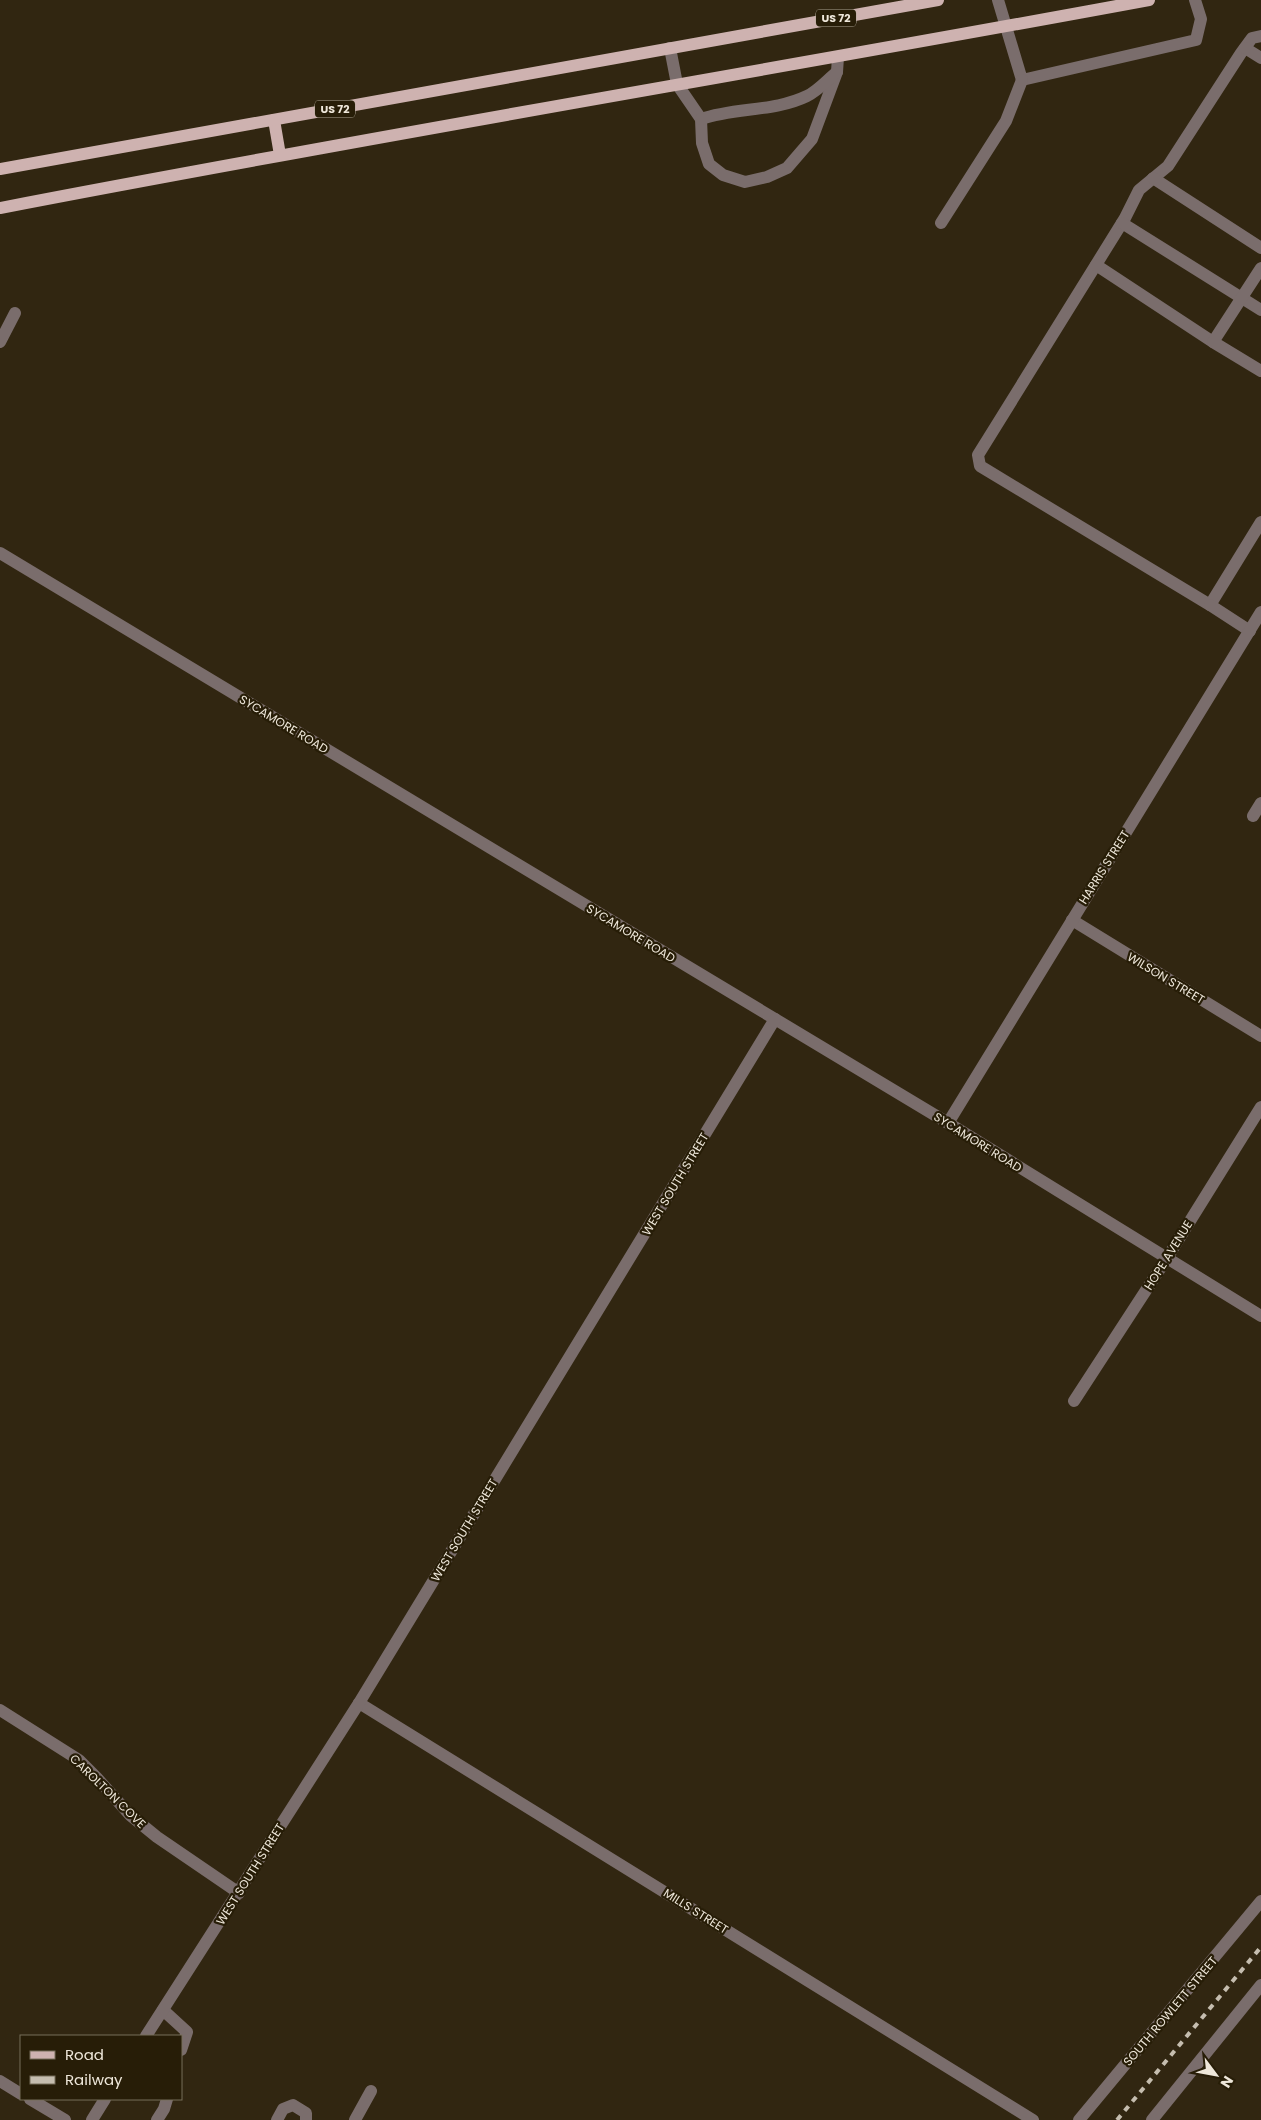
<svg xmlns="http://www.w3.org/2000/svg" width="1261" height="2120" font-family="Poppins,sans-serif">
  <rect width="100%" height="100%" fill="#312611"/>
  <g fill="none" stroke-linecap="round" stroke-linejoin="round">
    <!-- minor -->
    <g stroke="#7a6d6c" stroke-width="12">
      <path d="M998 0 1022 80 1196 40 1201 19 1195 0"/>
      <path d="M1261 36 1252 38 1241 53 1168 166 1139 190 1125 218 978 455 980 466 1210 605 1261 522"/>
      <path d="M670 48 677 84 701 119 702 143 709 164 723 175 745 182 767 177 787 168 812 139 837 72 838 57"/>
      <path d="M1245 48 1261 58"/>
      <path d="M701 119C736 107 774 112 807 96 818 91 828 79 837 72"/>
      <path d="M1153 178 1261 248"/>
      <path d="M941 223 1006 121 1022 80"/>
      <path d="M1122 223 1261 310"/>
      <path d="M1096 265 1213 342"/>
      <path d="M1261 268 1213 342 1261 371"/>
      <path d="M0 342 15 313"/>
      <path d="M0 553 948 1123 1261 1316"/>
      <path d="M1210 605 1250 631"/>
      <path d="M1253 816 1261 803"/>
      <path d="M1072 920 1261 1036"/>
      <path d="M948 1123 1261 612"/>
      <path d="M1074 1401 1167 1258 1261 1107"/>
      <path d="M359 1703 1033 2120"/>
      <path d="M0 1710 79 1760 97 1778 130 1815 157 1837 239 1893"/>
      <path d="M163 2010 187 2032 181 2050"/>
      <path d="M146 2036 359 1703 775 1019"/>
      <path d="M0 2081 21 2094"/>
      <path d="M30 2099 65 2120"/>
      <path d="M92 2120 105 2099"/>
      <path d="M157 2120 164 2109 167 2099"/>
      <path d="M277 2120 283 2109 293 2105 306 2113V2120"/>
      <path d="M355 2120 371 2091"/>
      <path d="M1079 2120 1261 1901"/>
      <path d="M1152 2120 1261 1985"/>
    </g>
    <!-- major -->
    <g stroke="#ceb2b0" stroke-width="12">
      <path d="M274 120 280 155"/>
      <path d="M0 169 938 0"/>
      <path d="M0 208C382 134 766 71 1149 0"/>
    </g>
    <!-- rail -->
    <path stroke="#c5bdaf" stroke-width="4" stroke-dasharray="6 6" stroke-linecap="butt" d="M1117 2120 1261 1947"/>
  </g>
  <g text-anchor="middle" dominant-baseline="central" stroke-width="4.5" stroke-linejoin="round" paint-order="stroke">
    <!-- shield labels -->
    <g fill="#271d07" stroke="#b2aa9b" stroke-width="1">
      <rect x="816" y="9.5" width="40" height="17" rx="4"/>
      <rect x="315" y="100.5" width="40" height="17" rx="4"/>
    </g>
    <g font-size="11" font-weight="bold" fill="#eee7da">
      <text x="836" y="18">US 72</text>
      <text x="335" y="109">US 72</text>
    </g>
    <!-- street labels -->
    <g font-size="12" fill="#eee7da" stroke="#271d07">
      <text transform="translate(284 724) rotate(31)">SYCAMORE ROAD</text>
      <text transform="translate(1104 867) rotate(-58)">HARRIS STREET</text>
      <text transform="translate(631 933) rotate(31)">SYCAMORE ROAD</text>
      <text transform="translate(1166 978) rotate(31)">WILSON STREET</text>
      <text transform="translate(978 1142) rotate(32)">SYCAMORE ROAD</text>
      <text transform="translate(675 1184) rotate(-59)">WEST SOUTH STREET</text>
      <text transform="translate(1168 1255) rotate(-58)">HOPE AVENUE</text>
      <text transform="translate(464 1530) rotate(-59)">WEST SOUTH STREET</text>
      <text transform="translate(108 1791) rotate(44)">CAROLTON COVE</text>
      <text transform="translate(250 1874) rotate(-58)">WEST SOUTH STREET</text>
      <text transform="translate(696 1911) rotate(32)">MILLS STREET</text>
      <text transform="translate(1170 2011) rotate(-50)">SOUTH ROWLETT STREET</text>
    </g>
  </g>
  <!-- legend -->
  <rect x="20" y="2035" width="162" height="65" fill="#271d07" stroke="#776e5b"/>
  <rect x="30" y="2051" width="25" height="8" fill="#ceb2b0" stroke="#776e5b"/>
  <text x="65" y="2060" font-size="15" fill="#eee7da">Road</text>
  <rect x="30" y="2076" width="25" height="8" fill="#c5bdaf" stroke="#776e5b"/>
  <text x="65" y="2085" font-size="15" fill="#eee7da">Railway</text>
  <!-- north arrow -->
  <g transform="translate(1216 2075) rotate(122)" stroke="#271d07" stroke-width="4" paint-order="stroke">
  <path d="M0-4L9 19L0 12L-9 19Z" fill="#eee7da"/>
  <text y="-8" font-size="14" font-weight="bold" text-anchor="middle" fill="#eee7da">N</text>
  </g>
</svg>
